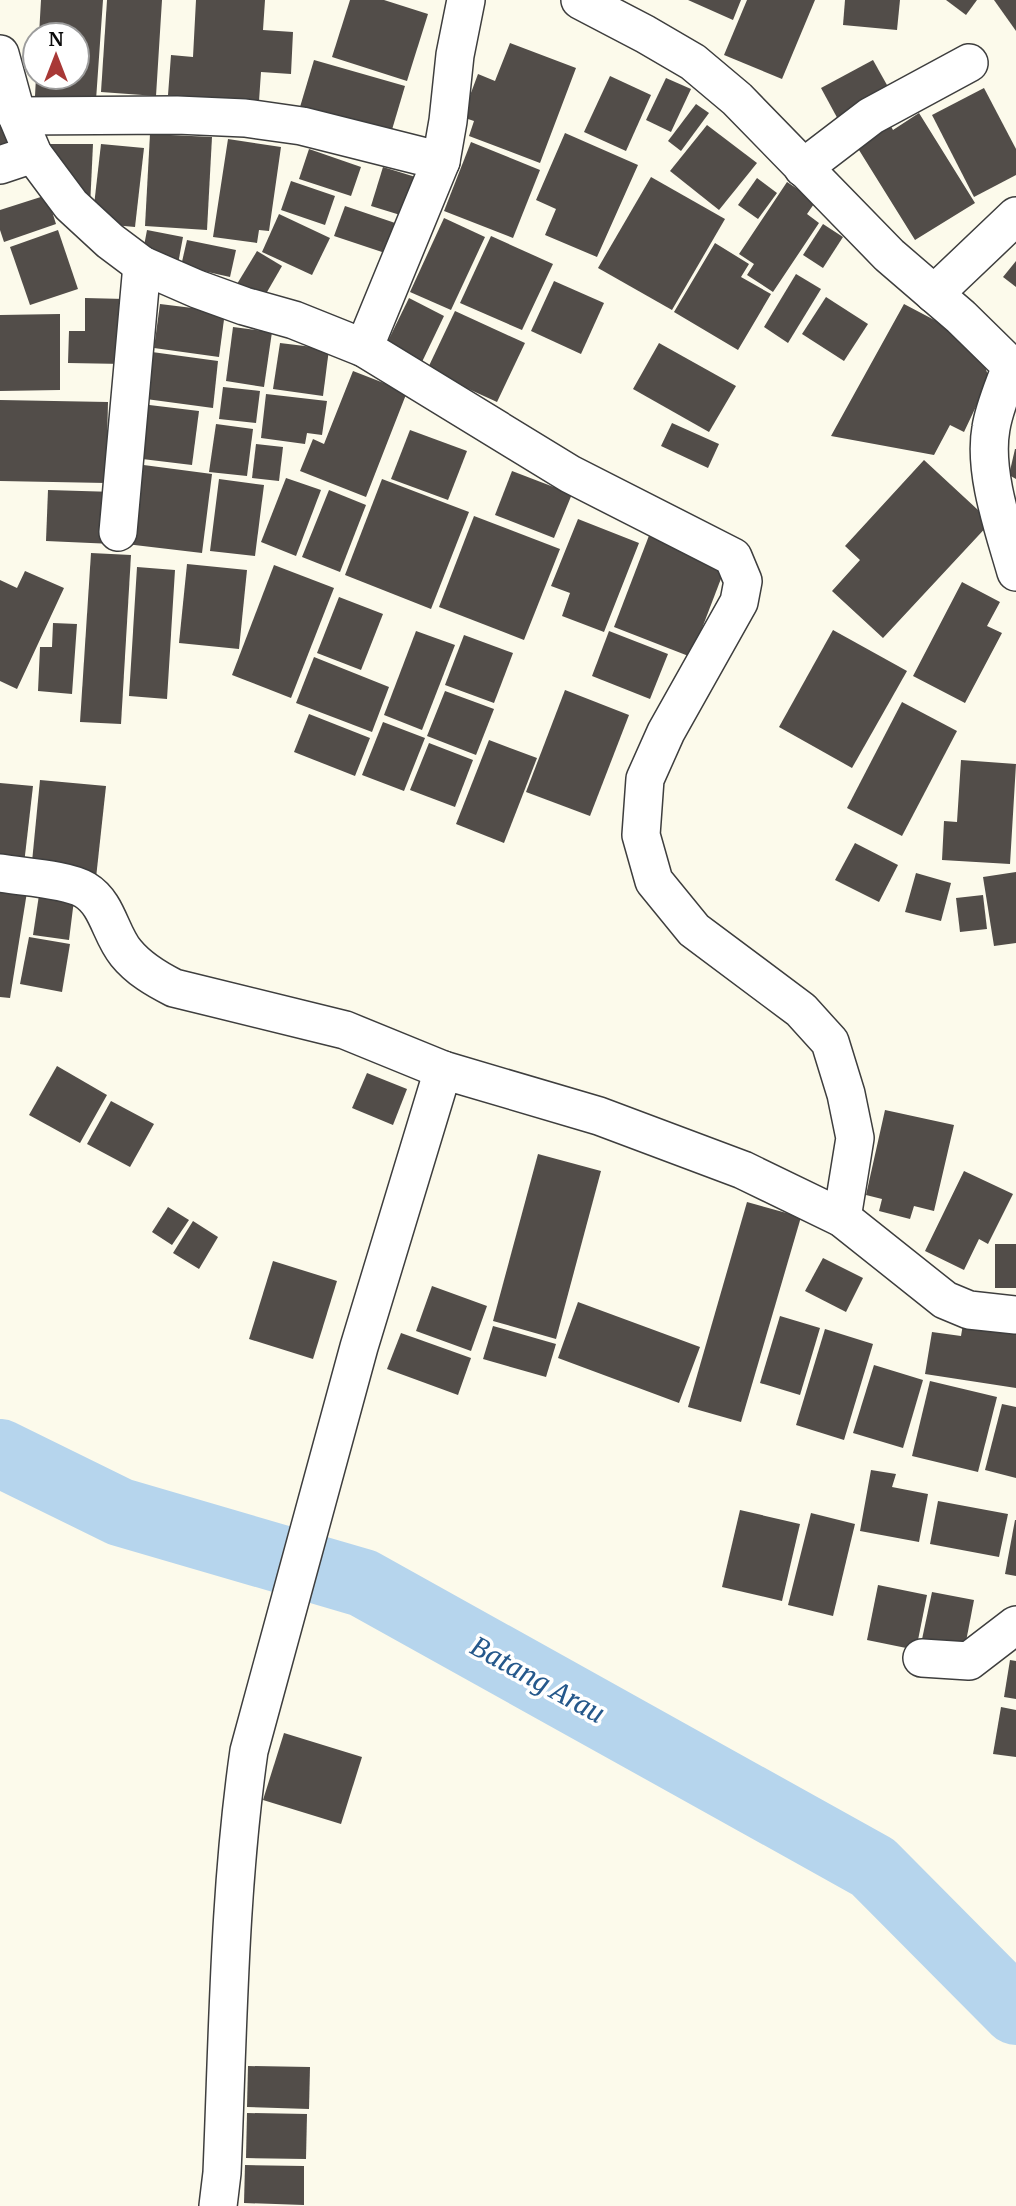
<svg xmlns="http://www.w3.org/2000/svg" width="1016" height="2206" font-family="Merriweather,serif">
  <rect width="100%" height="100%" fill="#fcfaeb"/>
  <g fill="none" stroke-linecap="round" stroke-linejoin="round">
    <!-- river -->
    <path stroke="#b6d5ed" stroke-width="68" d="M0 1453 120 1512 363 1583 873 1867 1016 2011"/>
  </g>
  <!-- building -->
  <g fill="#524d49">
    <path d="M41 0H103L96 100 35 96 36 77H77V35H39Z"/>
    <path d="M107 0H162L156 96 101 92Z"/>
    <path d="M196 0H265L263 30 293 32 291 74 261 72 259 101 168 95 171 55 193 57Z"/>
    <path d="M350 0H384L428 14 407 81 332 57Z"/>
    <path d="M688 0H741L733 20Z"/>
    <path d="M747 0H815L782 79 724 55Z"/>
    <path d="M845 0H900L897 30 843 25Z"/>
    <path d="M946 0H977L966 15Z"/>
    <path d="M994 0H1016V31Z"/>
    <path d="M510 43 576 68 540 163 469 136 474 121 462 117 478 74 495 81Z"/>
    <path d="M314 60 405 86 391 133 300 107Z"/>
    <path d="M873 60 892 94 840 123 821 88Z"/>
    <path d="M610 76 651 95 626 151 584 132Z"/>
    <path d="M666 78 691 89 671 132 646 120Z"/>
    <path d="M984 88 1016 149V175L974 197 932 115Z"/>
    <path d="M0 89 17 144 0 149Z"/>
    <path d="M696 104 709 113 681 151 668 141Z"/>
    <path d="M919 113 975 203 915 240 854 142 888 121 893 130Z"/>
    <path d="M707 125 757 163 719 210 670 171Z"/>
    <path d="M565 133 638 165 597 257 545 235 556 209 536 200Z"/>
    <path d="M150 134 212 137 207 230 145 226Z"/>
    <path d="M228 139 281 147 269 231 259 230 257 243 213 237Z"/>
    <path d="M471 142 540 170 513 238 444 211Z"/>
    <path d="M49 144H93L90 207 49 166Z"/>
    <path d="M101 144 144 148 135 227 92 223Z"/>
    <path d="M309 149 361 167 351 196 299 179Z"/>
    <path d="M383 167 422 179 410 218 371 206Z"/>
    <path d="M651 177 725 219 672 310 598 268Z"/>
    <path d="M757 178 777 193 758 219 738 205Z"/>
    <path d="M291 181 335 196 325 225 281 210Z"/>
    <path d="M787 182 816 201 807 214 819 223 773 292 747 275 754 264 739 254Z"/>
    <path d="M47 195 56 224 4 242 0 230V210Z"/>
    <path d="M345 206 404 226 394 256 334 236Z"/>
    <path d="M279 214 330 238 312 275 262 252Z"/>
    <path d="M444 218 485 237 451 310 410 292Z"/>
    <path d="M823 224 843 237 823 268 803 255Z"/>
    <path d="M58 230 78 289 30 305 10 247Z"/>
    <path d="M147 230 183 237 178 264 142 257Z"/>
    <path d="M491 236 553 264 522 330 460 303Z"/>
    <path d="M187 240 236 250 230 277 181 266Z"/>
    <path d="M715 243 749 264 741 277 771 294 738 350 674 312Z"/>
    <path d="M257 251 282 266 263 299 237 284Z"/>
    <path d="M1016 261V287L1003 277Z"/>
    <path d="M796 274 821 289 788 343 764 327Z"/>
    <path d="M554 281 604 303 581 354 531 331Z"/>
    <path d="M826 297 868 324 844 361 802 334Z"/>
    <path d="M85 298 125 299 124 364 68 363 69 331H85Z"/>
    <path d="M409 298 444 316 421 364 385 347Z"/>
    <path d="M160 304 225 312 219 357 154 348Z"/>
    <path d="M904 304 978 343 989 379 964 432 950 425 934 455 831 436Z"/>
    <path d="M455 311 525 343 497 402 427 370Z"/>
    <path d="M60 314V390L0 391V315Z"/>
    <path d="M233 327 272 332 264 387 226 381Z"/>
    <path d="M280 343 329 349 323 396 273 389Z"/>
    <path d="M659 343 736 386 709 432 633 389Z"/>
    <path d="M152 352 218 361 213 408 146 399Z"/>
    <path d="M353 371 407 392 366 497 300 471 313 439 324 444Z"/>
    <path d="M223 387 260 391 256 423 219 419Z"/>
    <path d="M266 394 327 401 322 435 307 433 305 444 261 438Z"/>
    <path d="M0 400 108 402 106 483 0 481Z"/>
    <path d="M141 404 199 411 192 465 134 458Z"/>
    <path d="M672 423 719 444 708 468 661 446Z"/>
    <path d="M216 424 253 429 247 476 209 472Z"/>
    <path d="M410 430 467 451 448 500 391 479Z"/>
    <path d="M256 444 283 447 279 481 252 478Z"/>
    <path d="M1015 449H1016V479L1009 475Z"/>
    <path d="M924 460 991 522 883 638 832 591 860 560 845 546Z"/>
    <path d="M136 464 212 474 202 553 126 544Z"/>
    <path d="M512 471 572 494 554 538 495 515Z"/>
    <path d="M286 478 321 490 296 556 261 542Z"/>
    <path d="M219 479 264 485 255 556 210 551Z"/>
    <path d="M382 479 469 512 431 609 345 575Z"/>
    <path d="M48 490 115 492 113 544 46 541Z"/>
    <path d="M329 490 366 505 340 572 302 557Z"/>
    <path d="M474 516 560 549 524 640 439 607Z"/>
    <path d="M578 519 639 543 604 632 562 616 570 593 551 586Z"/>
    <path d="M650 533 727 563 691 657 614 627Z"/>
    <path d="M91 553 131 555 121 724 80 722Z"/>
    <path d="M187 564 247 570 239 649 179 643Z"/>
    <path d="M274 565 334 588 291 698 232 675Z"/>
    <path d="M137 567 175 570 167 699 129 696Z"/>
    <path d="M25 571 64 588 17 689 0 681V580L17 588Z"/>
    <path d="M962 582 1000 602 987 626 1002 633 965 703 913 676Z"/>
    <path d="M339 597 383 614 361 670 317 653Z"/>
    <path d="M53 623 77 624 72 694 38 691 40 647H52Z"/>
    <path d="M833 630 907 671 852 768 779 727Z"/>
    <path d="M416 631 455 645 422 730 384 715Z"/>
    <path d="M609 631 668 654 650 699 592 676Z"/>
    <path d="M464 635 513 653 494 703 445 685Z"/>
    <path d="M314 657 389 687 372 732 296 703Z"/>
    <path d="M565 690 629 715 590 816 526 792Z"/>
    <path d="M445 691 494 709 476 755 427 736Z"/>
    <path d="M902 702 957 731 902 836 847 808Z"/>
    <path d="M309 714 370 738 355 776 294 752Z"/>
    <path d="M383 722 425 738 404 791 362 775Z"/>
    <path d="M489 740 537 758 504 843 456 824Z"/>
    <path d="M429 743 473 760 455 807 410 790Z"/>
    <path d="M961 760 1016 764 1010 864 942 860 944 821 957 822Z"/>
    <path d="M40 780 106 786 96 878 31 872Z"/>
    <path d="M0 783 33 786 24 864 0 862Z"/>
    <path d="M855 843 898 865 879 902 835 880Z"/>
    <path d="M1016 872V943L994 946 983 877Z"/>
    <path d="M916 873 951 883 941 921 905 912Z"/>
    <path d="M0 888 27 892 10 998 0 997Z"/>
    <path d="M39 895 74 900 69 940 33 935Z"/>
    <path d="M983 895 987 929 960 932 956 898Z"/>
    <path d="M29 937 70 944 62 992 20 984Z"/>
    <path d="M57 1066 107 1095 80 1143 29 1115Z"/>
    <path d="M367 1073 407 1089 393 1125 352 1108Z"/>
    <path d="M111 1101 154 1124 130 1167 87 1144Z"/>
    <path d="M885 1110 954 1125 934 1211 914 1206 910 1219 879 1211 882 1199 866 1195Z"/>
    <path d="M538 1154 601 1171 556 1339 493 1321Z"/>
    <path d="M964 1171 1013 1194 988 1244 979 1239 964 1270 925 1251Z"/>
    <path d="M747 1202 801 1217 741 1422 688 1407Z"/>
    <path d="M168 1207 189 1220 172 1245 152 1232Z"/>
    <path d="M193 1221 218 1237 199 1269 173 1253Z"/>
    <rect x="995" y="1244" width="21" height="44"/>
    <path d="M823 1258 863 1278 846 1312 805 1291Z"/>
    <path d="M273 1261 337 1281 313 1359 249 1339Z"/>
    <path d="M432 1286 487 1306 471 1351 416 1331Z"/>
    <path d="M578 1302 700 1347 679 1403 558 1358Z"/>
    <path d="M780 1316 820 1328 800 1395 760 1383Z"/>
    <path d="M964 1318 1016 1326V1388L925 1374 932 1332 961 1336Z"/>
    <path d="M493 1326 556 1344 546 1377 483 1359Z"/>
    <path d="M825 1329 873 1344 844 1440 796 1425Z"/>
    <path d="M401 1333 471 1358 458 1395 387 1369Z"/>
    <path d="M874 1365 923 1380 903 1448 853 1433Z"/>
    <path d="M930 1381 997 1397 978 1472 912 1456Z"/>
    <path d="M1002 1404 1016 1407V1478L985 1470Z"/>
    <path d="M871 1470 896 1474 892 1487 928 1494 919 1542 860 1531Z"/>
    <path d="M938 1501 1008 1514 999 1557 930 1544Z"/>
    <path d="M740 1510 800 1524 782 1601 722 1587Z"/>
    <path d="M811 1513 855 1524 833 1616 788 1605Z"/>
    <path d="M1015 1520H1016V1576L1005 1574Z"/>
    <path d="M878 1585 927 1595 916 1650 867 1640Z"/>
    <path d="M932 1592 974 1600 964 1652 921 1644Z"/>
    <path d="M1010 1660 1016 1661V1699L1004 1697Z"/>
    <path d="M1001 1707 1016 1710V1757L993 1754Z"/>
    <path d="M284 1733 362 1757 341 1824 263 1800Z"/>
    <path d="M248 2066 310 2067 309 2109 247 2107Z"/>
    <path d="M247 2113 307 2114 306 2159 246 2158Z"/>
    <path d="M245 2165 304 2166V2205L244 2203Z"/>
  </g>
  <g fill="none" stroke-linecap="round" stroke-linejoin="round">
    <defs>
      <g id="minor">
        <path d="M580 0 645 34 693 62 737 99 889 255 961 317 1011 366C1004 386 994 408 991 428 983 472 1004 530 1016 572"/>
        <path d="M0 54 17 116 33 154 71 205 110 241 142 265 197 289 244 306 294 320 364 348 570 474 733 557 743 581 739 602 666 732 645 779 641 835 654 881 694 930 801 1010 830 1042 846 1094 855 1138 842 1218"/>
        <path d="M17 116 177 115 245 118 302 126 441 161"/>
        <path d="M0 165 33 154"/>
        <path d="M803 168 871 116 969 63"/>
        <path d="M934 294 1016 216"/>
        <path d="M364 348 441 161 448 121 455 55 466 0"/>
        <path d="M118 532 142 265"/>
        <path d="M0 873C22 877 67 879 85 890 108 904 110 934 126 953 139 969 156 979 174 988L345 1030 443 1070"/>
        <path d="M922 1658 969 1661 1016 1625"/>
        <path d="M218 2206 222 2173C228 2032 229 1890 249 1751L359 1347 443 1070 599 1116 743 1170 842 1218 945 1300 969 1310 1016 1315"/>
      </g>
    </defs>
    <!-- minor casing -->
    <use href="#minor" stroke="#3e3e3e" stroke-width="40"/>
    <!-- minor -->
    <use href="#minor" stroke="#fff" stroke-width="37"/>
  </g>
  <g text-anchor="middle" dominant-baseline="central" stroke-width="7" stroke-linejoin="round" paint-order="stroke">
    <!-- water labels -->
    <g font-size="26" font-style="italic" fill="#25588b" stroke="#fff">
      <text transform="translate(538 1680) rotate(29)">Batang Arau</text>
    </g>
  </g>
  <!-- north arrow -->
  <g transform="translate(56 56)"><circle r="33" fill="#ffffff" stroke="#9d9d9d" stroke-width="2"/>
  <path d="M0-5L12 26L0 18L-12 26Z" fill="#a83836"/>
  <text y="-10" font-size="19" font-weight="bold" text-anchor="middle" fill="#0b0b0b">N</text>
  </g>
</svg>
